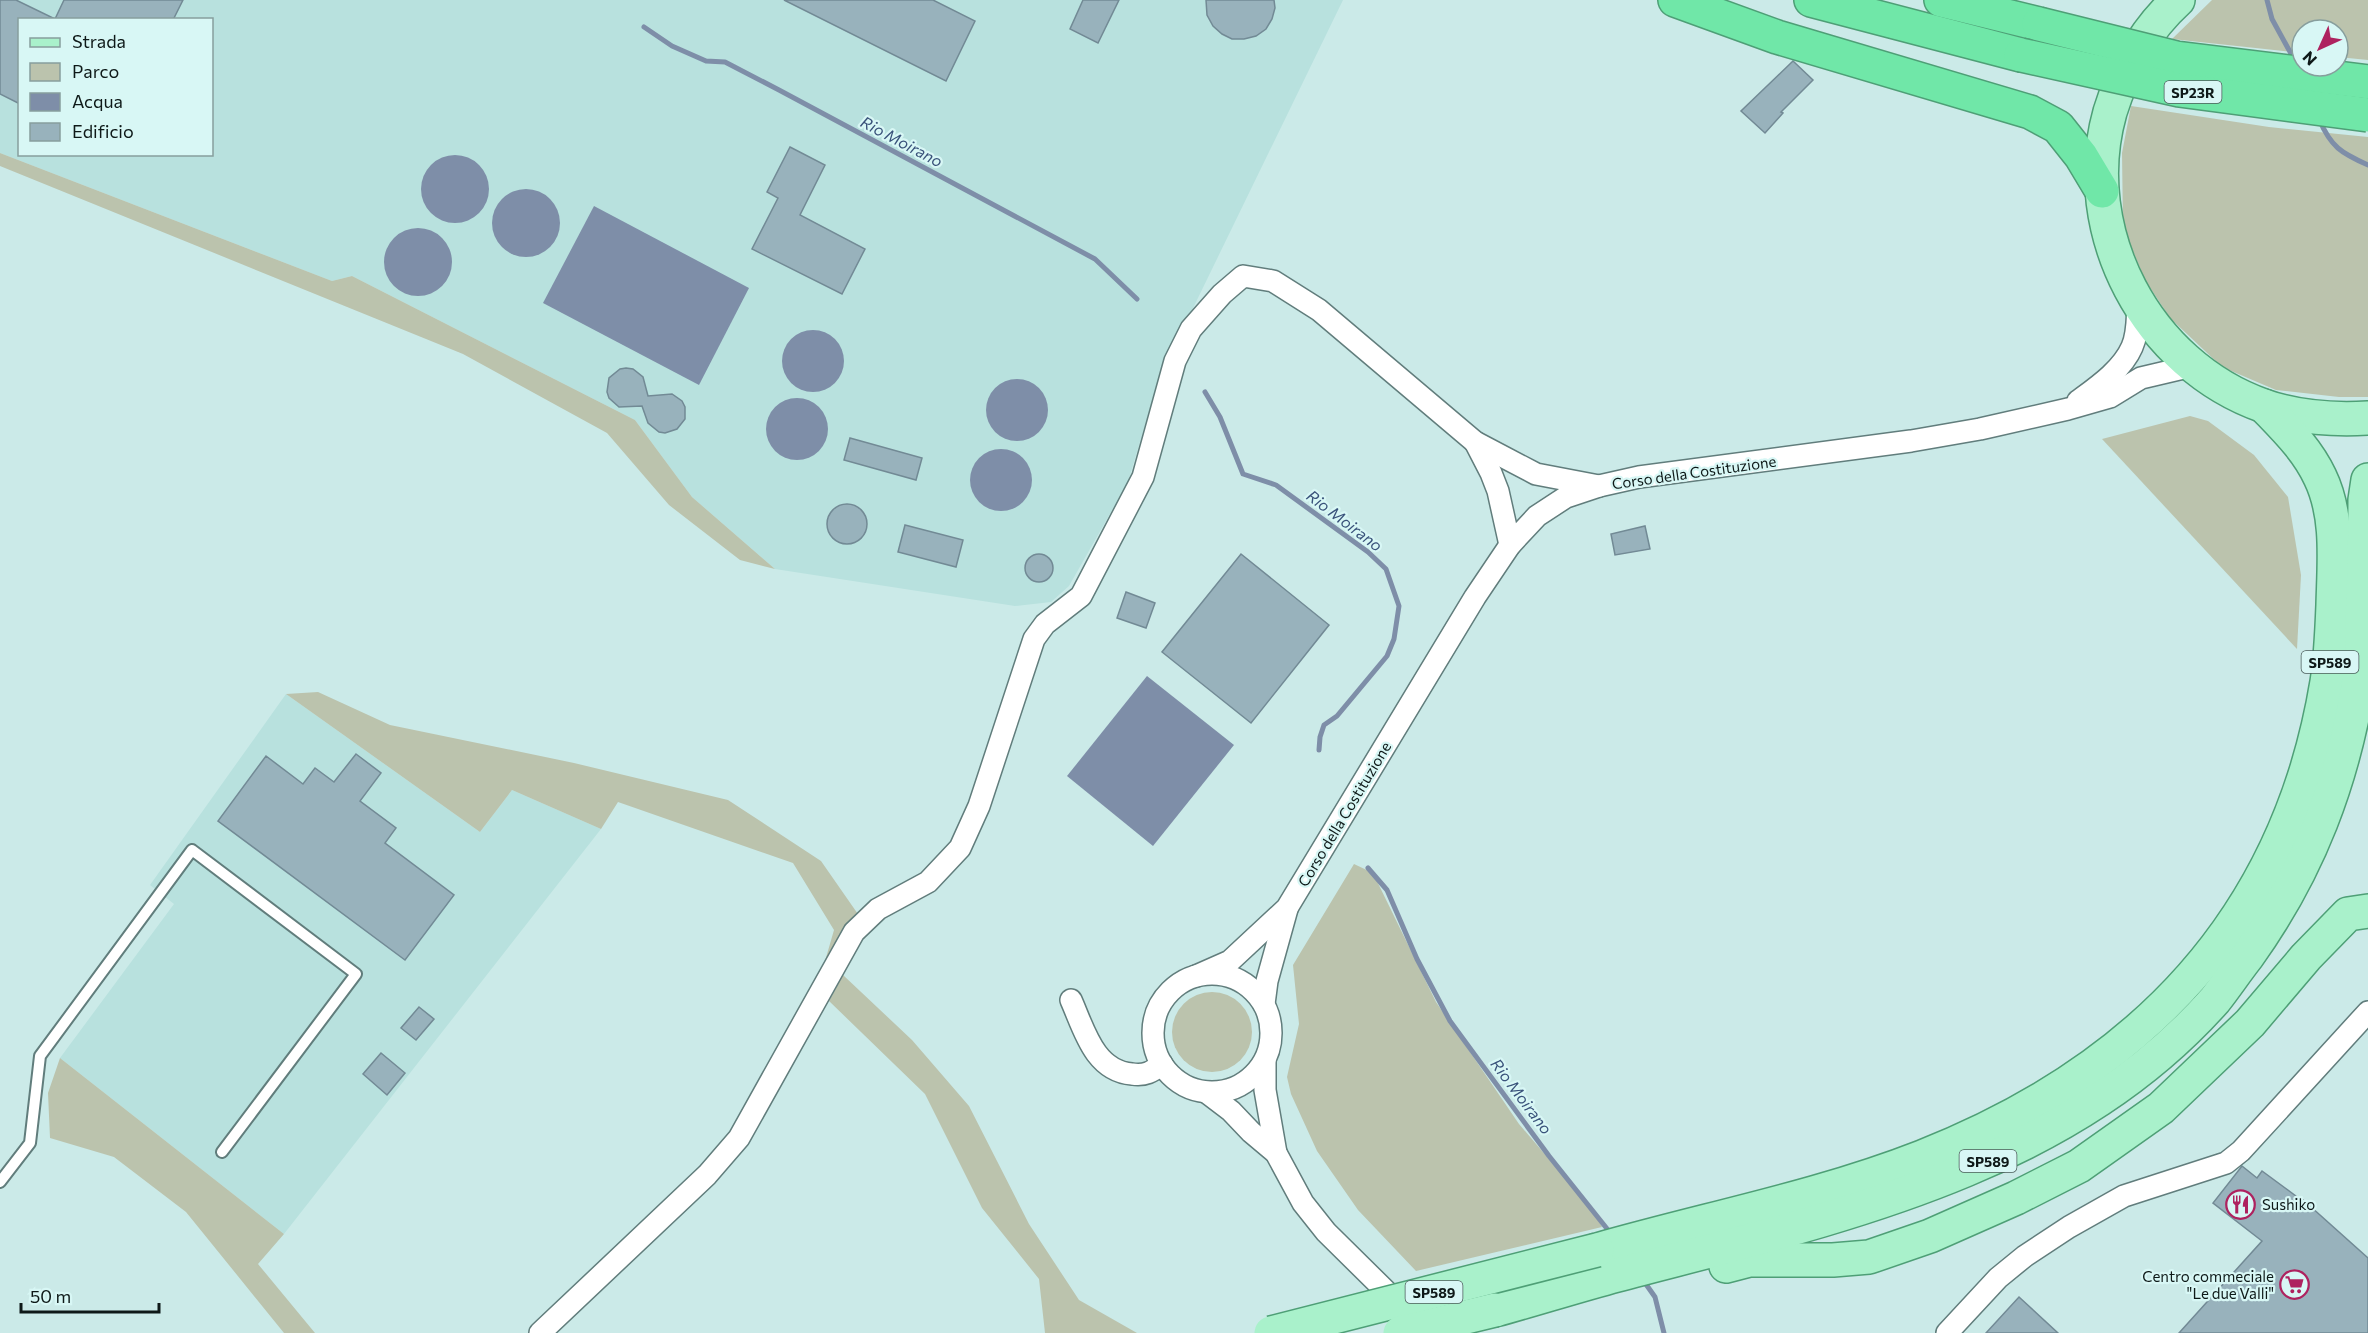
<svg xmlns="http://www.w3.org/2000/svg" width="2368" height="1333" font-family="Commissioner,sans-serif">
  <rect width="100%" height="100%" fill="#cbeae8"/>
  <!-- built -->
  <g fill="#b8e1de" fill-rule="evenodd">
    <path d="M0 0H1343L1159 378 1128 482 1069 586 1051 602 1015 606 775 569 692 497 635 420 352 276 332 281 0 153ZM20 20H212V154H20Z"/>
    <path d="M286 694 480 832 512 790 601 829 284 1234 60 1058 174 904 150 885Z"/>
  </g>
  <!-- green -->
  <g fill="#bbc3ad">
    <path d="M2212 0H2368V60L2338 57V30H2302V53L2172 39Z"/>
    <path d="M2131 106 2269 127 2368 137V397H2339L2276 390 2222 367 2170 318 2145 280 2123 227 2122 153Z"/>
    <path d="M0 153 332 281 352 276 635 420 692 497 775 569 740 560 669 505 607 433 463 354 0 166Z"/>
    <path d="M2190 416 2208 421 2254 455 2288 497 2301 575 2297 649 2102 439Z"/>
    <path d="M318 692 390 725 574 763 728 800 821 861 860 917 821 975 834 930 793 863 618 802 601 829 512 790 480 832 286 694Z"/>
    <path d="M1354 864 1373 873 1436 1002 1519 1124 1594 1212 1602 1227 1416 1271 1358 1210 1317 1151 1291 1094 1287 1077 1299 1024 1293 965Z"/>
    <path d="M843 975 912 1040 969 1106 1029 1224 1079 1300 1137 1333H1045L1039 1279 982 1208 925 1094 829 1001Z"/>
    <circle cx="1212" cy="1032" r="40"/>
    <path d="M60 1058 284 1234 258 1264 315 1333H284L186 1212 114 1157 50 1138 48 1093Z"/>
  </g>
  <!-- water -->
  <g fill="#7e8ea8">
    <circle cx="455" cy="189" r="34"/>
    <circle cx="526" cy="223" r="34"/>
    <path d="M594 206 749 288 699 385 543 303Z"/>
    <circle cx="418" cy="262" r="34"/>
    <circle cx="813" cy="361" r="31"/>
    <circle cx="1017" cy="410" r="31"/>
    <circle cx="797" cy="429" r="31"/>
    <circle cx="1001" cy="480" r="31"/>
    <path d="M1147 676 1234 745 1153 846 1067 776Z"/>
  </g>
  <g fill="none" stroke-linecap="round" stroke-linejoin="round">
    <!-- stream -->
    <g stroke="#7e8ea8" stroke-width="5">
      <path d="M2267 0 2272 19 2295 61"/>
      <path d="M644 27 672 46 706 61 725 62 779 90 1095 259 1137 299"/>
      <path d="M2319 119C2331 147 2341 153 2368 165"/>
      <path d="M1205 392 1220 417 1243 474 1276 485 1368 552 1386 569 1399 606 1394 639 1387 656 1337 716 1324 725 1320 737 1319 750"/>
      <path d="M1368 868 1387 890 1417 959 1450 1021 1549 1156 1612 1235"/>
      <path d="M1643 1280 1655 1297 1664 1333"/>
    </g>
  </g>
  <!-- building -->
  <g fill="#98b2bc" stroke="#728a95" stroke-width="1.5">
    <path d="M0 0H16L55 19 64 0H183L173 20H20V104L0 94Z"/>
    <path d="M784 0H933L975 21 946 81Z"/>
    <path d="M1083 0H1119L1098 43 1070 29Z"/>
    <path d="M1206 0H1274L1275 8 1272 19 1266 29 1256 36 1244 39H1232L1222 34 1213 26 1207 15Z"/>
    <path d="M1793 61 1813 80 1781 112 1783 113 1765 133 1741 111Z"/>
    <path d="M790 147 825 165 800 215 865 249 842 294 752 249 778 198 767 192Z"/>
    <path d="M626 368 633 369 643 377 648 396 672 394 682 401 685 407V419L677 429 665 433 659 432 648 423 642 406 619 407 609 398 607 392 609 378 620 369Z"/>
    <path d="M850 438 922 458 916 480 844 460Z"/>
    <circle cx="847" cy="524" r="20"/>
    <path d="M905 525 963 540 956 567 898 552Z"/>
    <path d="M1645 526 1650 549 1615 555 1611 534Z"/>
    <path d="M1241 554 1329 625 1251 723 1162 652Z"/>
    <circle cx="1039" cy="568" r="14"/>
    <path d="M1126 592 1155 603 1146 628 1117 618Z"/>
    <path d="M356 754 381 773 360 801 396 828 385 843 454 895 405 960 218 821 266 756 303 784 315 768 334 782Z"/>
    <path d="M419 1007 434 1019 416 1040 401 1028Z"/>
    <path d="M381 1053 405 1073 387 1095 363 1074Z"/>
    <path d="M2242 1166 2257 1178 2262 1171 2300 1199 2301 1198 2368 1258V1333H2179L2262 1241 2213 1203Z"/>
    <path d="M2019 1297 2058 1333H1986Z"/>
  </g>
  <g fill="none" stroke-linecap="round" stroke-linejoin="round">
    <defs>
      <path id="lane" d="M0 1182 30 1143 40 1056 192 850 356 974 222 1152"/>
      <g id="street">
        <path d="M2078 401C2097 387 2122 370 2132 347 2138 334 2137 319 2138 305"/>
        <path d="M1475 442 1491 473 1498 491 1510 545"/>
        <circle cx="1212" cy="1033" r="59"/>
        <path d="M1196 976 1230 961 1287 908 1475 597 1510 545 1537 516 1566 497 1599 486 1639 477 1911 441 1980 429 2068 409 2110 397 2141 378 2192 366"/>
        <path d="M1071 1000C1084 1029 1094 1071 1132 1074 1145 1076 1152 1072 1162 1064"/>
        <path d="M1264 1004 1267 981 1287 909"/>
        <path d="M1265 1062V1090L1276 1153"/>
        <path d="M1206 1092 1231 1111 1251 1132 1276 1153 1303 1203 1326 1232 1402 1307"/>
        <path d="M540 1333 707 1175 739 1138 854 932 878 909 928 882 960 848 979 806 1034 639 1045 624 1081 596 1143 477 1175 361 1191 329 1222 294 1243 276 1273 281 1319 310 1475 442 1536 474 1599 486"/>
        <path d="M1947 1333 1998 1278 2025 1256 2069 1227 2124 1196 2226 1163 2241 1151 2368 1012"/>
      </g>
      <g id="primary">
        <path d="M2178 0C2145 30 2123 70 2110 112 2076 232 2147 365 2264 406 2298 418 2333 420 2368 418"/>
        <path d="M1597 1250C1705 1219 1817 1198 1922 1157 2140 1071 2288 919 2327 682 2331 657 2332 631 2333 605 2334 563 2339 516 2320 477 2307 449 2285 428 2264 406"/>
        <path d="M1726 1266 1749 1260H1833L1869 1257 1930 1236 2016 1198 2079 1166 2161 1108 2250 1023 2306 957 2348 914 2368 911"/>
        <path d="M1495 1310C1535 1299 1576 1286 1617 1275 1829 1219 2062 1172 2215 1000 2226 986 2236 971 2247 957 2309 871 2344 779 2360 674 2362 657 2362 638 2362 621 2364 580 2365 540 2365 500L2368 480"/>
      </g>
      <g id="highway">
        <path d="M1675 0 1777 37 2030 112 2058 127 2081 156 2102 191"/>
        <path d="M1811 0 2021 55"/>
        <path d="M1941 0 2039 24"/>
      </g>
    </defs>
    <!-- lane casing -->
    <use href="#lane" stroke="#617d7c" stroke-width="14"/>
    <!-- street casing -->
    <use href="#street" stroke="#617d7c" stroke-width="24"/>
    <!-- primary casing -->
    <use href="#primary" stroke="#4e9f76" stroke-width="36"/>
    <!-- highway casing -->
    <use href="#highway" stroke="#4e9f76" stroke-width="36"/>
    <!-- lane -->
    <use href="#lane" stroke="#fff" stroke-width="10"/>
    <!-- street -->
    <use href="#street" stroke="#fff" stroke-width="21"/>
    <!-- primary -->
    <use href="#primary" stroke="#a9f1cb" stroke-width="33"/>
    <!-- highway -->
    <use href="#highway" stroke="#70e7a8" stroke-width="33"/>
    <defs>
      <g id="primary-bridge">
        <path d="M1271 1333 1597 1250"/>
        <path d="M1400 1333 1495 1310"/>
      </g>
      <g id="highway-bridge">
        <path d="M2039 24 2176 58 2368 82"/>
        <path d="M2021 55 2179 90 2368 115"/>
      </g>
    </defs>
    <!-- primary-bridge casing -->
    <use href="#primary-bridge" stroke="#4e9f76" stroke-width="36" stroke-linecap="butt"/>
    <!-- highway-bridge casing -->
    <use href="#highway-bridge" stroke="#4e9f76" stroke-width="36" stroke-linecap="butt"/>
    <!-- primary-bridge -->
    <use href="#primary-bridge" stroke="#a9f1cb" stroke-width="33"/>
    <!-- highway-bridge -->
    <use href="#highway-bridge" stroke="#70e7a8" stroke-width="33"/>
  </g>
  <!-- icons -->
  <defs>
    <symbol id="restaurant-ring" viewBox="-11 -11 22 22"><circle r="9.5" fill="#d8f7f5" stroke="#ae225f" stroke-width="1.5"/><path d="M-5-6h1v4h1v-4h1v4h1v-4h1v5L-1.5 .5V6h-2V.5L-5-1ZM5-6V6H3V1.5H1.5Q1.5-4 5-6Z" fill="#ae225f"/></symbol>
    <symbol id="supermarket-ring" viewBox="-11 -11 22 22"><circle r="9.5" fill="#d8f7f5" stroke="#ae225f" stroke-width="1.5"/><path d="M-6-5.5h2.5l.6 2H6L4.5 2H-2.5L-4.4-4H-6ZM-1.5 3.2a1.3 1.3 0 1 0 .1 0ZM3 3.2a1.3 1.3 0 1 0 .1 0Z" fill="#ae225f"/></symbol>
  </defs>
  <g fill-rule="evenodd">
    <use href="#restaurant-ring" x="2224" y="1188" width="33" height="33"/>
    <use href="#supermarket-ring" x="2278" y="1268" width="33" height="33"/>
  </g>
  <g text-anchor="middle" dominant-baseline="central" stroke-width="4.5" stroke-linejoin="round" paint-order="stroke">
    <!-- shield labels -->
    <g fill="#d8f7f5" stroke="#4b5c5a" stroke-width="1.5">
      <rect x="2164.5" y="81" width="57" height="22" rx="4.5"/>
      <rect x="2301.5" y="651" width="57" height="22" rx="4.5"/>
      <rect x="1959.5" y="1150" width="57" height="22" rx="4.5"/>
      <rect x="1405.5" y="1281" width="57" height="22" rx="4.5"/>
    </g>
    <g font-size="14" font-weight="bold" fill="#0e1918">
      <text x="2193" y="92">SP23R</text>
      <text x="2330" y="662">SP589</text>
      <text x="1988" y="1161">SP589</text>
      <text x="1434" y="1292">SP589</text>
    </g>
    <!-- street labels -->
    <g font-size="15" fill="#0e1918" stroke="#d8f7f5">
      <text transform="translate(1694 472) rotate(-8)">Corso della Costituzione</text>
      <text transform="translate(1344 814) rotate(-59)">Corso della Costituzione</text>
    </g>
    <!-- poi labels -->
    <g font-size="15" fill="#0e1918" stroke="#d8f7f5" text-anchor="start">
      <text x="2262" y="1204">Sushiko</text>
      <text x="2274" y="1276" text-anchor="end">Centro commeciale<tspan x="2274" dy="17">"Le due Valli"</tspan></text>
    </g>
    <!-- water labels -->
    <g font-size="16" font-style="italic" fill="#39527a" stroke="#d8f7f5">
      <text transform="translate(902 141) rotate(28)">Rio Moirano</text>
      <text transform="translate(1345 520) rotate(37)">Rio Moirano</text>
      <text transform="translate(1522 1096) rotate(53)">Rio Moirano</text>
    </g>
  </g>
  <!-- legend -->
  <rect x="18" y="18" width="195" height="138" fill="#d8f7f5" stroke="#879e9d" stroke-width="1.5"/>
  <rect x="30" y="38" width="30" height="9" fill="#a9f1cb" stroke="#879e9d" stroke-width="1.5"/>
  <text x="72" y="48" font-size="18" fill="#0e1918">Strada</text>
  <rect x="30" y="63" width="30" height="18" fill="#bbc3ad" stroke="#879e9d" stroke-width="1.5"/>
  <text x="72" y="78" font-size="18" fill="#0e1918">Parco</text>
  <rect x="30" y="93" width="30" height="18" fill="#7e8ea8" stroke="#879e9d" stroke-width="1.5"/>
  <text x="72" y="108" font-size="18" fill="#0e1918">Acqua</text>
  <rect x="30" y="123" width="30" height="18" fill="#98b2bc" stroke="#879e9d" stroke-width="1.5"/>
  <text x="72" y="138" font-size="18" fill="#0e1918">Edificio</text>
  <!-- north arrow -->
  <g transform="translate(2320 48) rotate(225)"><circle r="28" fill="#d8f7f5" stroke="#879e9d" stroke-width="1.5"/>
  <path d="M0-4.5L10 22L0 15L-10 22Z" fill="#ae225f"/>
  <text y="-9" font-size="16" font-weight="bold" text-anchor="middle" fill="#0e1918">N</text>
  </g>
  <!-- scale -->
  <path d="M21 1303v9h138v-9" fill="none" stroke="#0e1918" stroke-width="3"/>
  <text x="30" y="1303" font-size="18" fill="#0e1918" stroke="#d8f7f5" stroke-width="4.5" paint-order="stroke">50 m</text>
</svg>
